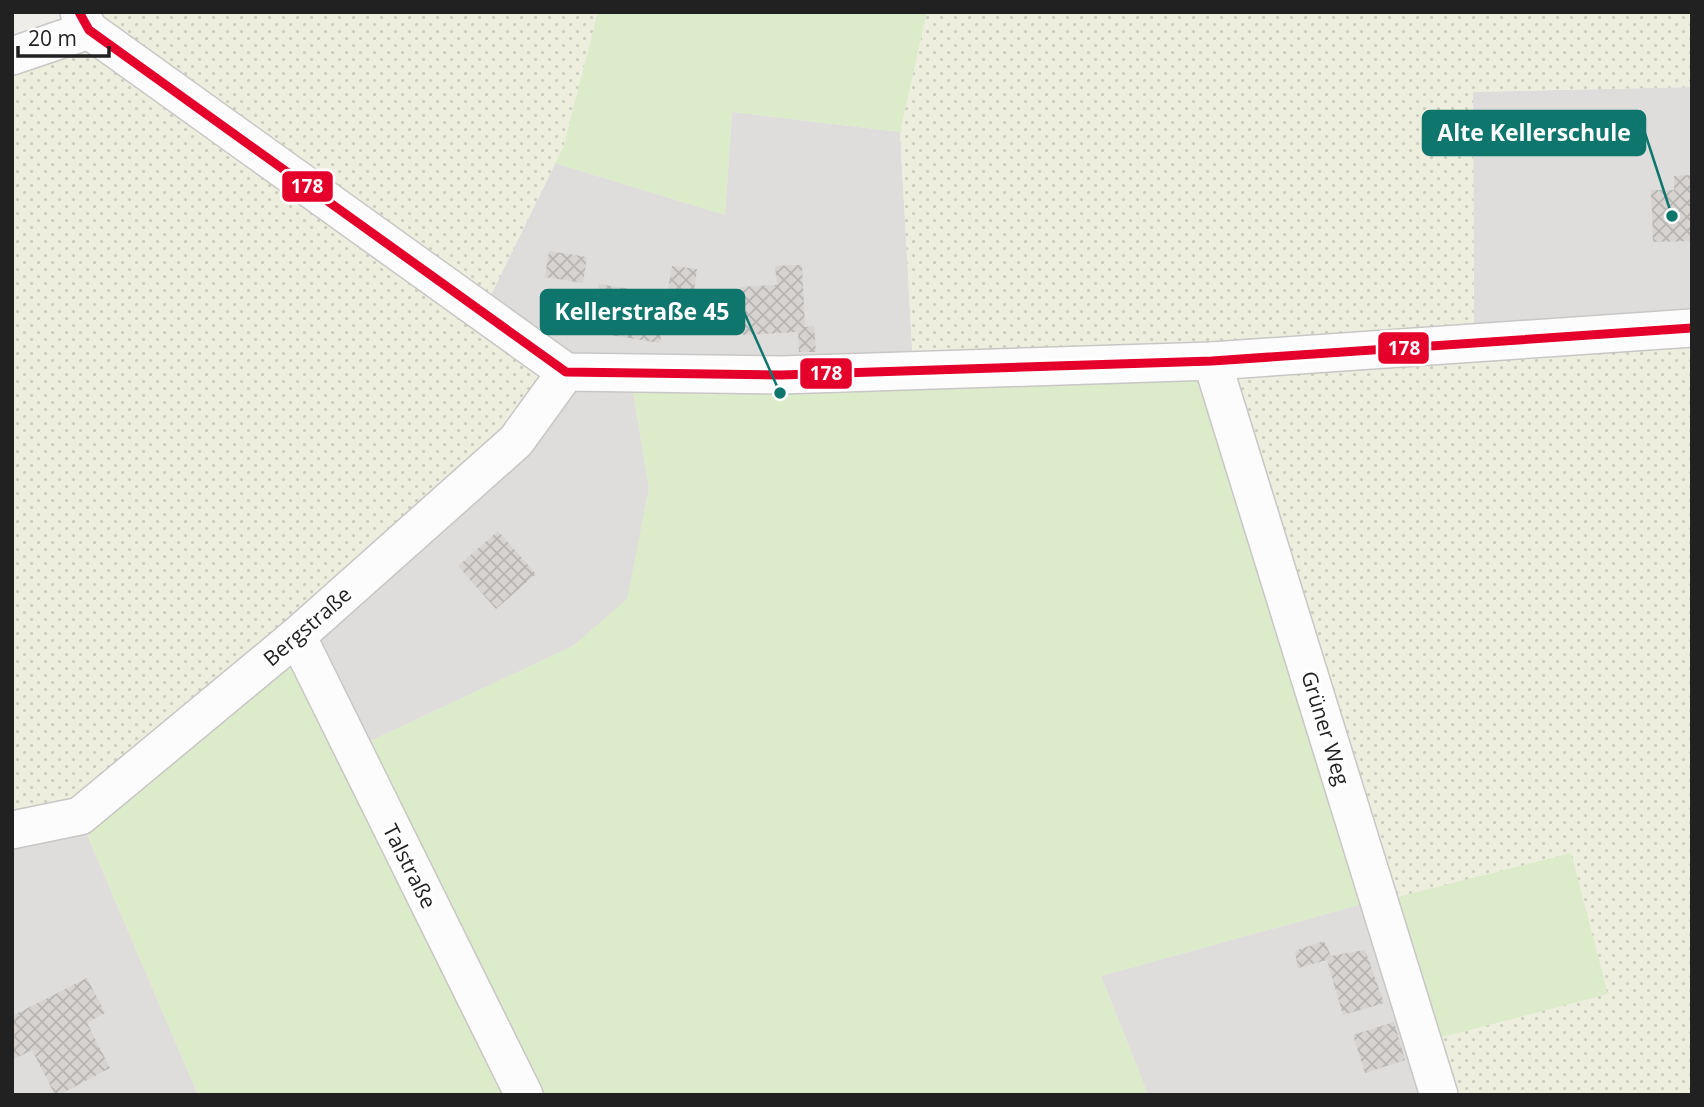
<svg xmlns="http://www.w3.org/2000/svg" width="1704" height="1107" font-family="'Open Sans',sans-serif">
  <defs>
    <pattern id="farmland-dots" width="8" height="8" patternUnits="userSpaceOnUse" patternTransform="scale(1.75)"><rect width="8" height="8" fill="#eeeede"/><path d="M2 2h.1M6 6h.1" fill="none" stroke="#ccccbe" stroke-width="1.8" stroke-linecap="round"/></pattern>
    <pattern id="building-cross-hatch" width="8" height="8" patternUnits="userSpaceOnUse" patternTransform="scale(1.75)"><rect width="8" height="8" fill="#d6d3d1"/><path d="M0 0l8 8M0 8l8-8" fill="none" stroke="#b7b5b3"/></pattern>
  </defs>
  <rect width="100%" height="100%" fill="#efedea"/>
  <!-- residential -->
  <g fill="#dedddb">
    <path d="M1692 87V320L1474 337 1473 92Z"/>
    <path d="M732 112 900 132 913 364 570 363 486 305 555 163 725 215Z"/>
    <path d="M575 380 632 385 649 488 628 599 573 646 360 746 307 638Z"/>
    <path d="M83 825 198 1095H12V839Z"/>
    <path d="M1373 901 1432 1095H1148L1101 976Z"/>
  </g>
  <!-- farmland -->
  <g fill="url(#farmland-dots)">
    <path d="M88 12H598L563 148 486 305Z"/>
    <path d="M927 12H1692V87L1473 92 1474 337 913 364 900 132Z"/>
    <path d="M90 40 554 376 511 431 78 810 12 824V68Z"/>
    <path d="M1692 343V1095H1448L1431 1040 1571 854 1394 898 1226 371Z"/>
  </g>
  <!-- grass -->
  <g fill="#dcebca">
    <path d="M598 12H927L900 132 732 112 725 215 555 163 563 148Z"/>
    <path d="M1208 371 1373 901 1101 976 1148 1095H531L360 746 573 646 627 599 649 488 632 385Z"/>
    <path d="M294 648 515 1095H198L83 825Z"/>
    <path d="M1571 853 1608 994 1431 1040 1394 898Z"/>
  </g>
  <!-- building -->
  <g fill="url(#building-cross-hatch)">
    <path d="M1692 175V241L1653 242 1651 190H1674V176Z"/>
    <path d="M549 251 587 257 583 283 545 277Z"/>
    <path d="M802 265 805 327 814 326 816 352H799L798 332 743 335 740 287 777 285 775 266Z"/>
    <path d="M672 266 697 269 692 305 666 300 660 343 591 332 599 284 667 295Z"/>
    <path d="M498 531 536 574 496 609 458 566Z"/>
    <path d="M1324 941 1331 956 1365 950 1384 1003 1343 1015 1327 960 1298 968 1295 951Z"/>
    <path d="M87 978 105 1013 87 1023 110 1068 59 1095H55L32 1050 12 1060V1016Z"/>
    <path d="M1394 1022 1405 1060 1365 1073 1353 1035Z"/>
  </g>
  <g fill="none" stroke-linecap="round" stroke-linejoin="round">
    <defs>
      <g id="street">
        <path d="M79 12 89 30 566 372 781 375 1212 361 1692 328"/>
        <path d="M12 56 89 30"/>
        <path d="M1212 361 1439 1095"/>
        <path d="M297 636 524 1095"/>
        <path d="M12 830 80 816 297 636 516 441 566 372"/>
      </g>
    </defs>
    <!-- street casing -->
    <use href="#street" stroke="#c8c7c6" stroke-width="40"/>
    <!-- street -->
    <use href="#street" stroke="#fdfcfc" stroke-width="37"/>
    <defs>
      <path id="bus-1" d="M79 12 89 30 566 372 781 375 1212 361 1692 328"/>
    </defs>
    <!-- bus-1 casing -->
    <use href="#bus-1" stroke="#fff" stroke-width="14"/>
    <!-- bus-1 -->
    <use href="#bus-1" stroke="#e4002b" stroke-width="9"/>
  </g>
  <g text-anchor="middle" dominant-baseline="central" stroke-width="7" stroke-linejoin="round" paint-order="stroke">
    <!-- street labels -->
    <g font-size="21" fill="#212121" stroke="#fff">
      <text transform="translate(307 626) rotate(-41)">Bergstraße</text>
      <text transform="translate(1326 728) rotate(73)">Grüner Weg</text>
      <text transform="translate(410 866) rotate(63)">Talstraße</text>
    </g>
  </g>
  <!-- callouts -->
  <path fill="none" stroke="#0f766e" stroke-width="2.5" d="M1672 216L1645 133M780 393L744 312"/>
  <g fill="#0f766e" stroke="#fff" stroke-width="2.5">
    <circle cx="1672" cy="216" r="7"/>
    <circle cx="780" cy="393" r="7"/>
  </g>
  <g fill="#0f766e" stroke="#0f766e" stroke-width="2.5">
    <rect x="1423" y="111" width="222" height="44" rx="7"/>
    <rect x="541" y="290" width="203" height="44" rx="7"/>
  </g>
  <g font-size="23" text-anchor="middle" font-weight="bold" fill="#fff">
    <text x="1534" y="141">Alte Kellerschule</text>
    <text x="642" y="320">Kellerstraße 45</text>
  </g>
  <g stroke="#fff" stroke-width="2.5">
    <rect x="281" y="170" width="53" height="33" rx="7" fill="#e4002b"/>
    <rect x="1377" y="331" width="53" height="34" rx="7" fill="#e4002b"/>
    <rect x="799" y="357" width="54" height="33" rx="7" fill="#e4002b"/>
  </g>
  <g font-size="19" text-anchor="middle" font-weight="bold" fill="#fff">
    <text x="307" y="193">178</text>
    <text x="1404" y="355">178</text>
    <text x="826" y="380">178</text>
  </g>
  <!-- border -->
  <rect width="1704" height="1107" fill="none" stroke="#212121" stroke-width="28"/>
  <!-- scale -->
  <path d="M18 46v10h91v-10" fill="none" stroke="#212121" stroke-width="3.5"/>
  <text x="28" y="46" font-size="21" fill="#212121" stroke="#ffffff" stroke-width="5" paint-order="stroke">20 m</text>
</svg>
